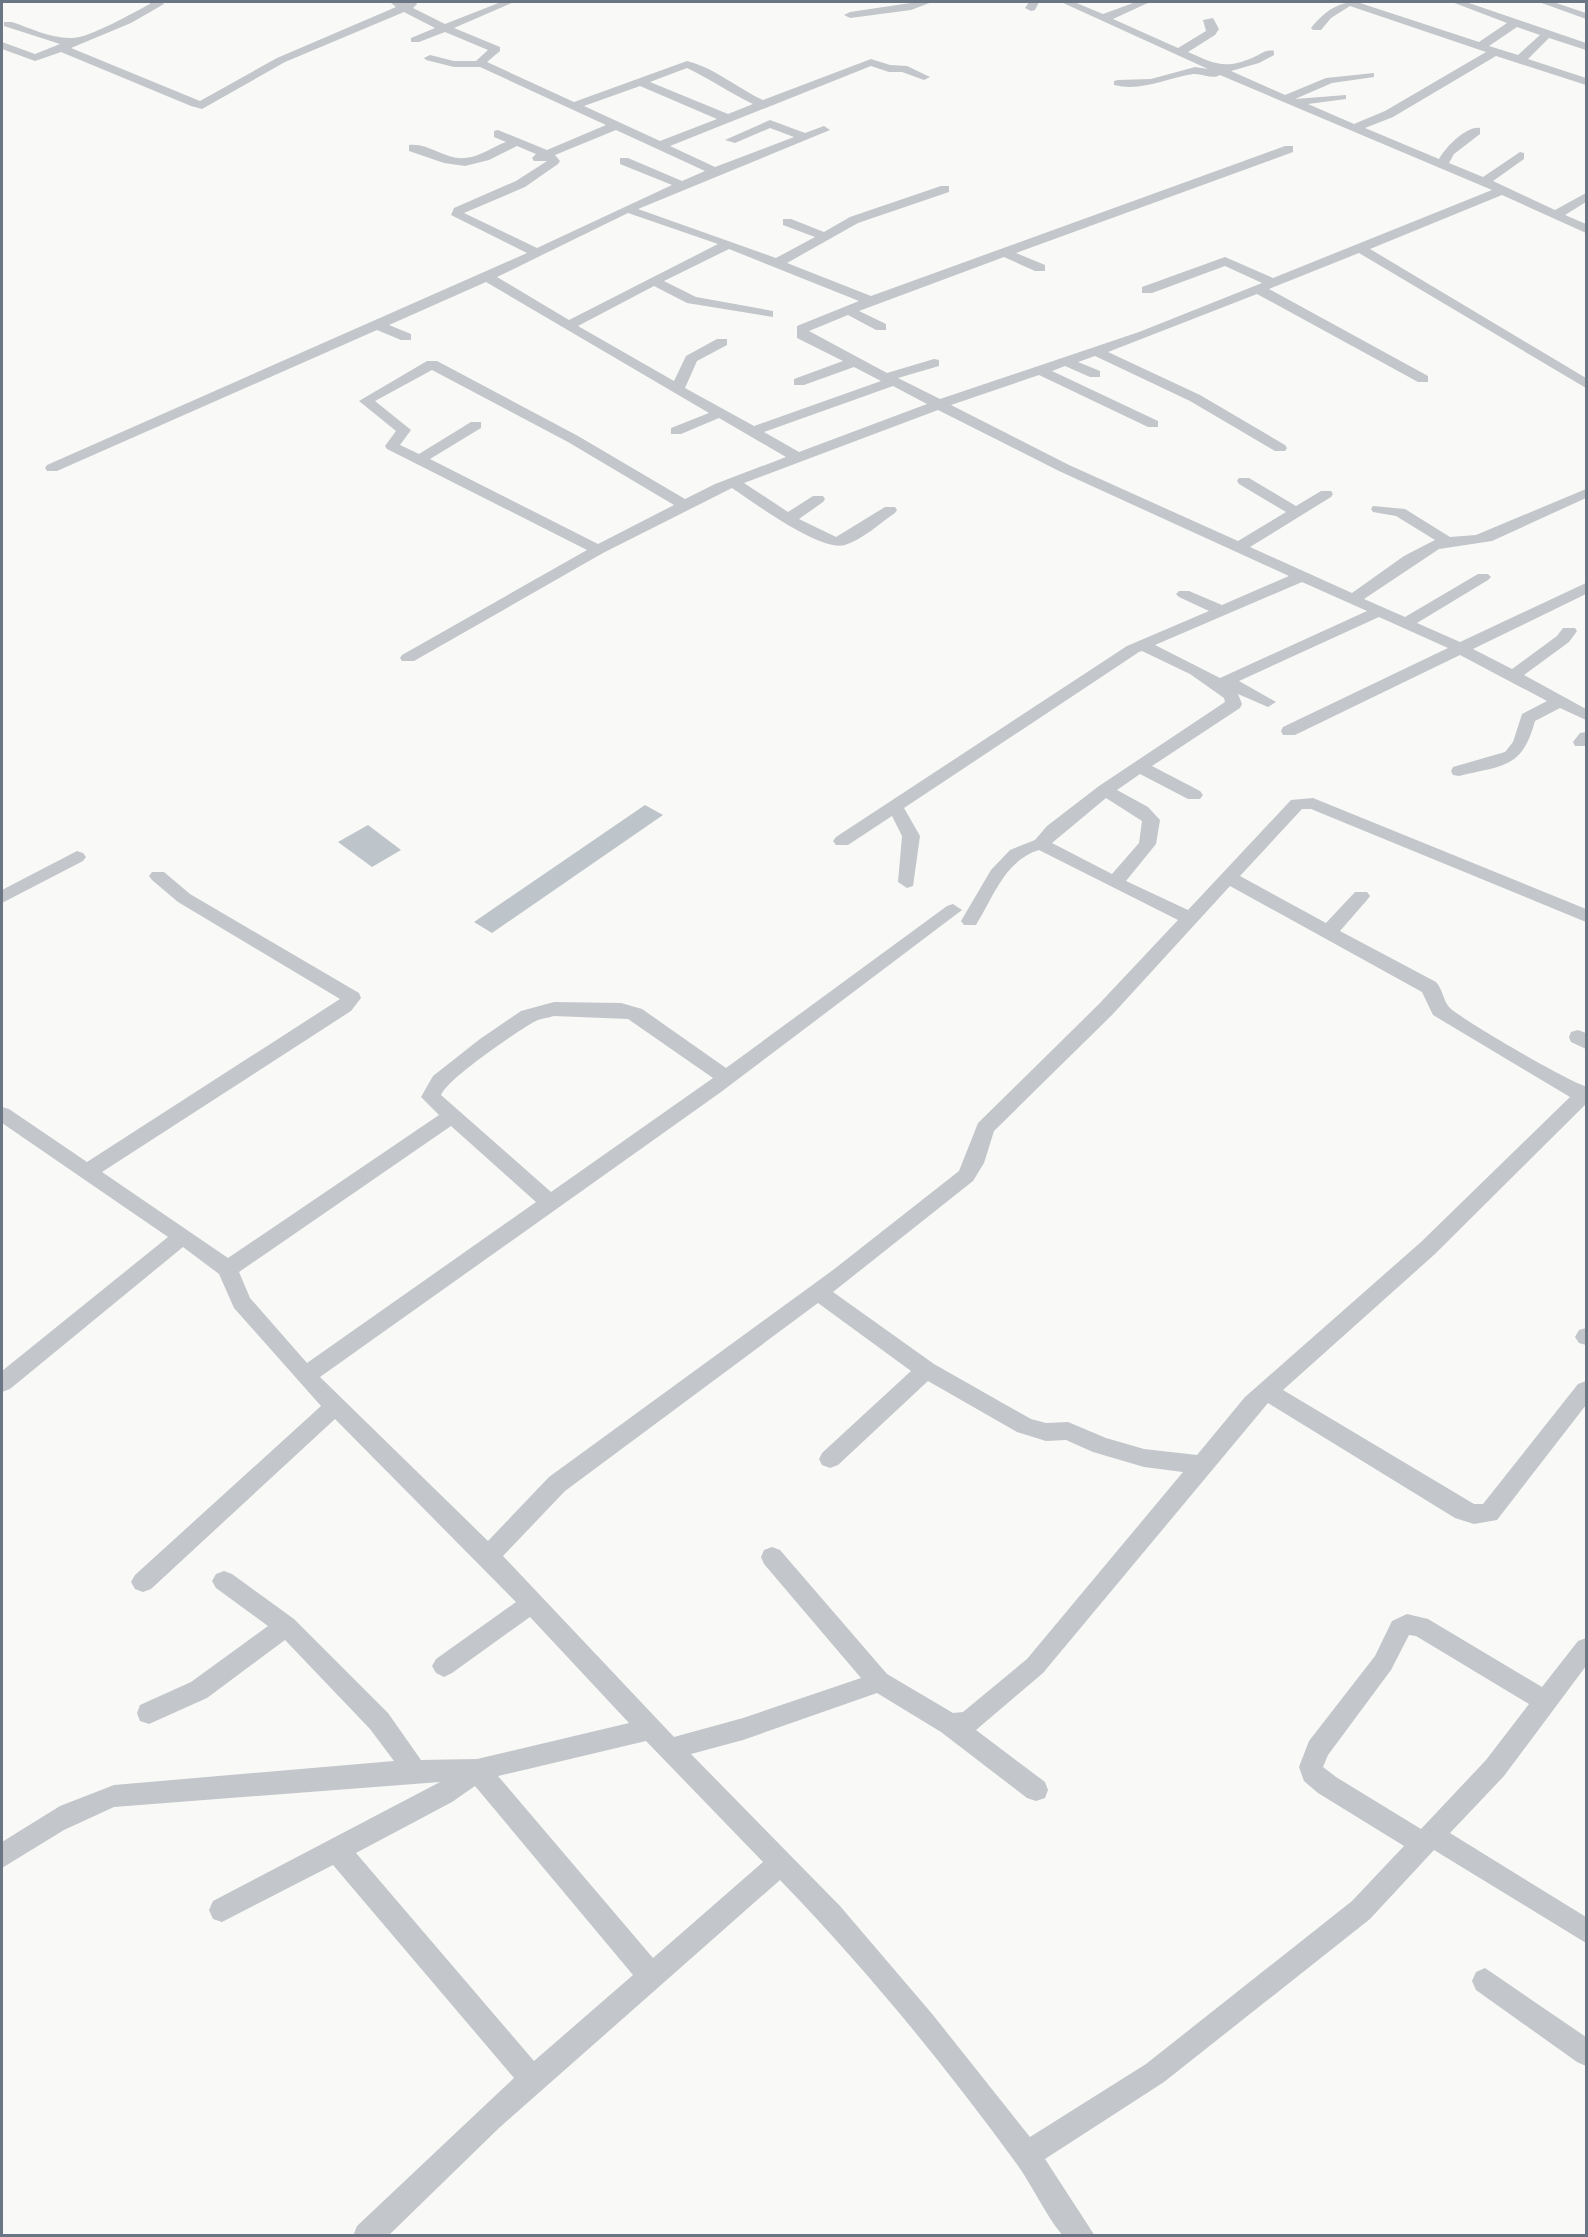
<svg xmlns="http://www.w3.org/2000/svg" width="1588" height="2237" font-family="'Golos Text',sans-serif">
  <rect width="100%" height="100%" fill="#f9f9f7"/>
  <!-- water -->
  <g fill="#bdc5ca">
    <path d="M645 805 663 815 492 933 474 922Z"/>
    <path d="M368 825 401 850 372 867 338 842Z"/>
  </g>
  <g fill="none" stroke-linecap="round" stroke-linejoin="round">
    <!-- minor -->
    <g fill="#c3c6ca" fill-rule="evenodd">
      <path d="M149 2H162L164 4 131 23 71 48 200 101 277 58 396 7 390 2H416L417 4 413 8 445 24 501 2H514L454 28 500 47V51L487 62 574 102 687 61C715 68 737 88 763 100L871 59 890 65 907 66 930 77 924 80 902 72H889L871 66 670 146 715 167 794 137 770 128 735 143 725 140 770 120 805 133 824 126 830 130 638 209 776 258 815 237 783 225V219H791L824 232 850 217 941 186H949V192L858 223 787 263 871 296 1285 146H1293V152L1016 253 1045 265V271H1035L1004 257 859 311 886 324V330H876L848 315 809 331 887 373 934 359 939 360V366L898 378 940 399 1139 332 1262 283 1225 266 1152 293H1142V287L1225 257 1273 278 1492 190 1220 75C1212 80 1203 73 1193 74 1166 78 1142 92 1114 85V81L1118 80 1151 79 1195 67 1208 69 1061 2H1074L1103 14 1136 2H1150L1113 19 1178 48 1206 31 1203 20 1213 18 1219 29 1215 35 1188 52C1213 63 1224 70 1252 58 1260 55 1265 49 1274 51V55L1259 63 1231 71 1285 95 1326 78 1374 73V77L1332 83 1295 99 1346 95V99L1308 104 1354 124 1385 111 1486 52 1350 6 1331 18 1321 30H1313L1311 28C1324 12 1337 2 1357 2L1479 42 1507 23 1452 2H1466L1586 43V50L1549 38 1528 59 1586 78V85L1496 56 1393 117 1365 128 1439 159C1446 147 1466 126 1480 128V134L1454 154 1449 163 1483 177 1520 152 1524 153V159L1493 181 1555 210 1586 193V202L1565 215 1586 224V233L1502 195 1370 249 1586 378V388L1359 253 1269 289 1428 376V382H1418L1257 294 1108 352 1200 395 1285 445 1287 448 1285 451H1275L1190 401 1095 356 1078 362 1100 371V377H1090L1065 366 1052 371 1158 421V427H1148L1039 375 951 405 1069 465 1238 541 1286 512 1239 484 1237 481 1239 478H1249L1296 506 1321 491H1331L1333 494 1331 497 1250 547 1352 593 1404 556 1435 540 1396 516 1373 512 1371 509 1373 506 1405 509 1450 537 1476 535 1586 489V498L1492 541 1439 549 1364 599 1405 617 1478 574H1488L1491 577 1488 580 1417 623 1460 642 1586 583V594L1473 649 1512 669 1557 636 1563 628H1575L1577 631 1569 642 1524 675 1586 709V720L1560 708 1535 721C1522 769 1503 765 1459 776L1453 775 1451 771 1453 767 1505 752 1513 742 1522 714 1547 701 1460 655 1295 735H1283L1281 731 1283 727 1448 648 1379 617 1239 681 1276 702 1268 707 1238 694 1242 704 1240 708 1152 766 1200 791 1203 795 1200 799H1188L1140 774 1117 790 1148 807 1160 820 1156 844 1126 881 1188 910 1291 800 1313 798 1586 909V922L1311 809H1302L1240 876 1326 923 1355 892H1367L1370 896 1367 900 1340 931 1436 982C1443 990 1443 1000 1449 1007 1457 1017 1576 1086 1586 1086V1104L1435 1254 1283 1390 1474 1504H1483L1578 1384 1586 1381V1405L1497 1520 1474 1524 1455 1518 1268 1403 1043 1673 976 1730 1045 1782 1048 1790 1045 1798 1036 1801 1027 1798 941 1732 877 1693 743 1740 691 1754 840 1906 933 2015 1030 2137 1146 2064 1352 1901 1404 1846 1318 1793 1304 1781 1299 1767 1309 1741 1375 1656 1392 1621 1407 1614 1428 1619 1542 1687 1578 1641 1586 1638V1666L1504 1776 1450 1833 1586 1917V1943L1434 1850 1370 1919 1164 2082 1045 2159 1095 2236H1063C1044 2213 1033 2186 1016 2163 944 2064 865 1968 780 1880L499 2128 388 2236H353L357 2226 514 2078 333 1865 222 1922 213 1919 209 1910 213 1901 440 1782 114 1807 64 1830 2 1868V1842L60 1806 114 1785 394 1761 370 1729 285 1640 207 1698 149 1724 140 1721 137 1713 140 1705 191 1682 268 1626 216 1588 212 1581 216 1574 224 1571 232 1574 294 1619 388 1713 421 1760 477 1759 629 1723 530 1617 452 1673 444 1677 436 1673 432 1666 436 1659 516 1602 335 1419 151 1589 143 1592 135 1589 131 1582 135 1575 321 1406 234 1308 219 1274 183 1247 10 1389 2 1392V1371L168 1237 2 1123V1107L9 1109 87 1162 340 999 178 902 152 880 149 876 152 872H164L190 894 359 993 361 998 351 1011 102 1172 228 1258 439 1115 421 1097 433 1076 480 1039 521 1011 554 1002 621 1003 642 1009 726 1068 947 906 953 904 962 910 721 1092 320 1377 488 1541 549 1477 833 1270 959 1171 978 1123 1098 1005 1178 920 1039 850C1005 860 993 898 976 925H964L961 921 991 870 1010 850 1035 840 1047 826 1099 786 1225 702 1224 698 1190 674 1142 651 1139 652 904 808 920 836 913 886 907 888 898 882 902 836 892 816 848 845H836L833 841 836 837 1127 646 1209 611 1179 597 1176 594 1179 591H1189L1222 605 1289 576 1059 471 938 410 744 483 788 512 813 496H823L825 499 823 502 799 519 836 537 885 507H895L897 510 895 513C880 523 862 540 845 545 820 552 753 502 732 488L603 553 414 661H402L400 658 402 655 587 550 387 449 385 446 396 431 359 401 427 361H437L578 436 685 499 715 484 786 457 719 418 681 434H671V428L709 413 486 282 389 325 411 334V340H401L377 330 57 471H47L45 468 47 465 527 253 451 215 454 208 516 181 547 161H534L532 158 536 154 517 146 489 160 465 166 444 163 409 151V145C427 142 446 160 465 158 480 157 492 147 506 142L494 137V131L498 130 547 150 606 125 480 67H454L426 60 424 58 430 55 454 61H476L488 50 445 32 419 42H411V38L435 28 404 12 285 62 202 109 191 106 61 52 35 61 2 49V42L35 54 60 44 4 26V22H12C30 28 52 39 72 38 89 38 133 13 150 4ZM1517 27 1540 35 1518 55 1489 46ZM687 68C710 79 730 93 753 104L728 114 650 82ZM640 86 717 119 660 141 584 106ZM616 130 705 171 682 181 628 158H620V164L672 185 537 248 464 213 525 187 558 164 560 161 555 155ZM628 213 718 244 569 320 497 277ZM729 249 859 301 797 326V338L843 361 794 379V385H804L854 367 881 381 754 426 685 388 697 361 727 345V339H717L686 356 674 381 578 326 654 286 687 303 773 317V311L696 297 664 281ZM432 370 568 442 674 505 598 544 430 459 481 428V422H471L419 454 400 445 411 430 375 401ZM893 386 927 404 799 452 764 432ZM1302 582 1367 611 1220 678 1155 645ZM1106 798 1142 821 1139 843 1112 874 1052 843ZM1230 886 1422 992 1433 1015 1570 1097 1421 1242 1245 1397 1197 1455 1144 1449 1106 1438 1068 1422 1046 1423 1031 1419 934 1364 833 1292 973 1181 984 1163 994 1131 1112 1015ZM554 1016 628 1019 713 1078 551 1192 441 1095C447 1079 515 1033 532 1023 538 1019 547 1018 554 1016ZM451 1126 536 1202 307 1363 250 1298 239 1272ZM818 1303 911 1371 822 1453 819 1459 822 1465 830 1468 838 1465 928 1381 1017 1432 1046 1441 1066 1440 1093 1452 1144 1467 1183 1472 1027 1659 963 1712 953 1713 887 1674 780 1550 772 1547 764 1550 761 1557 764 1564 861 1678 743 1718 674 1737 503 1556 565 1491ZM1409 1635 1416 1636 1529 1704 1486 1760 1421 1829 1336 1777 1323 1767 1328 1755 1391 1670ZM646 1741 763 1862 653 1958 498 1776ZM475 1786 633 1975 534 2061 356 1853 452 1802Z"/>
      <path d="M917 2H932L911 10 850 18 844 15 850 12Z"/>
      <path d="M1029 2H1039L1035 10 1031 11 1025 8Z"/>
      <path d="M1539 2H1553L1586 13V19Z"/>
      <path d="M1586 732V746H1575L1573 742 1580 733Z"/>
      <path d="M77 851 83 853 86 857 83 861 2 903V890Z"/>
      <path d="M1578 1030 1586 1033V1049L1571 1042 1569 1037 1571 1032Z"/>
      <path d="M1586 1328V1345L1579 1343 1575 1337 1579 1330Z"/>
      <path d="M1485 1968 1586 2037V2066L1577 2062 1476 1990 1472 1981 1476 1972Z"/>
    </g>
  </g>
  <!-- border -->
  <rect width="1588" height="2237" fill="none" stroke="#6b7685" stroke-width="6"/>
</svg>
